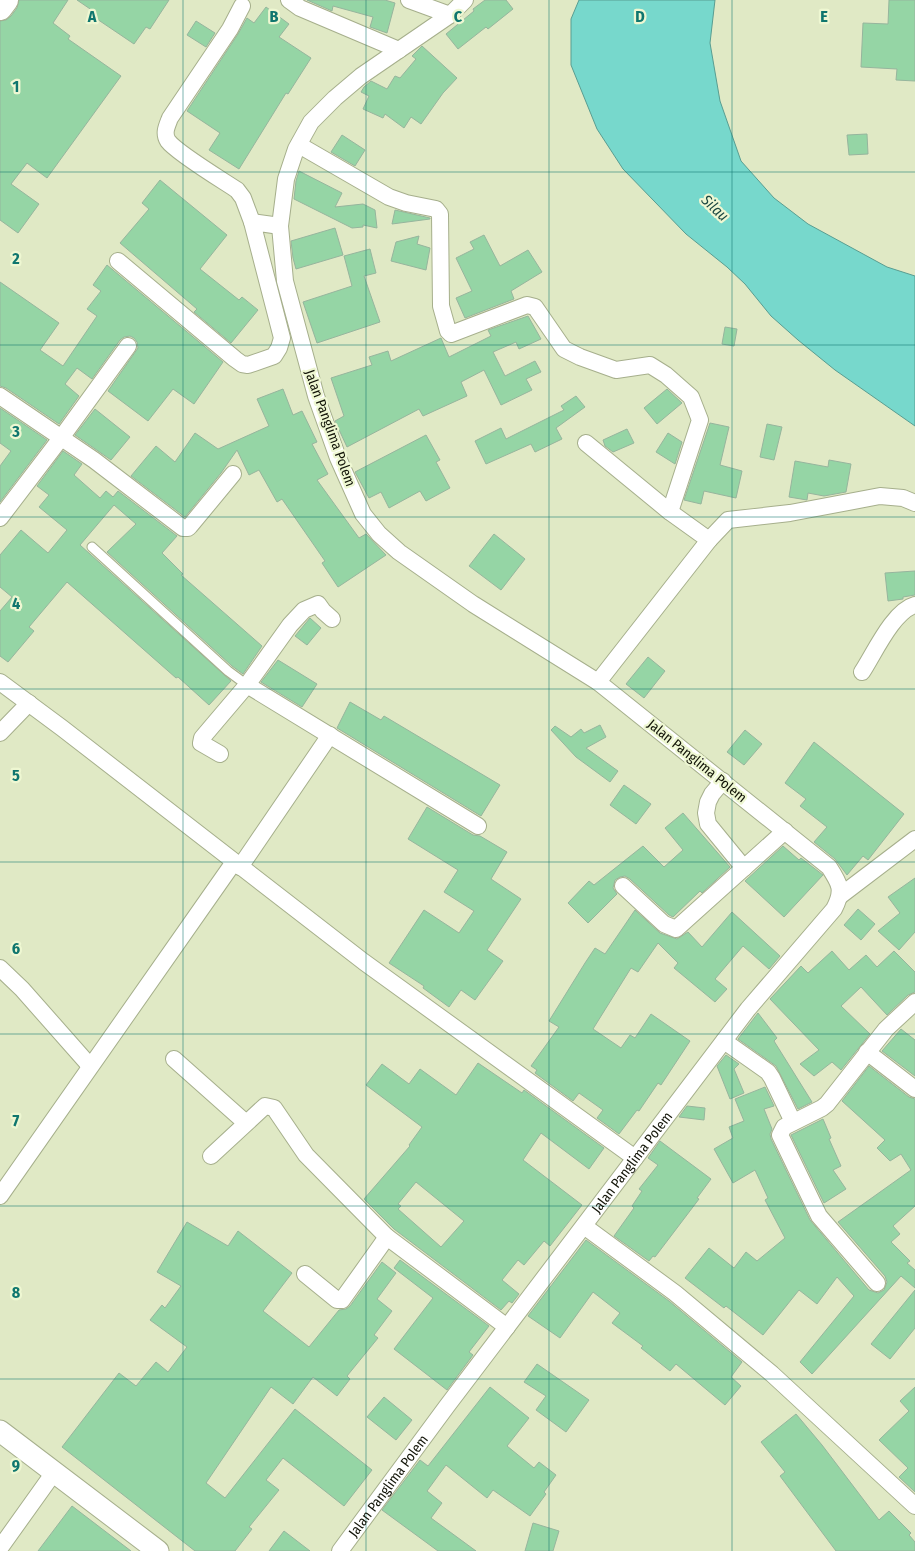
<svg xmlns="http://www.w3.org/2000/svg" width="915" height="1551" font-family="'Fira Sans Condensed',sans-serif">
  <rect width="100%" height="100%" fill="#e0e9c5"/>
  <!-- water -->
  <path fill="#77d8cc" stroke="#599d91" d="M579 0H715L710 43 720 101 741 161 774 198 808 224 887 267 915 276V426L835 370 798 340 771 316 745 284 727 267 686 234 623 169 597 129 571 65V19Z"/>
  <!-- building -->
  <g fill="#95d5a5" stroke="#96b59d" fill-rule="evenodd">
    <path d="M19 0H68L53 23 70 36 68 39 121 76 47 178 27 163 11 184 39 204 18 233 0 220V21L6 20 11 16 17 8Z"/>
    <path d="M77 0H169L150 29 146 27 134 44 94 17 96 13Z"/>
    <path d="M307 0H385L395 3 387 33 370 27 373 17 333 6 332 11Z"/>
    <path d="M485 0H506L513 9 488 29 486 27 458 49 446 34 474 11 473 9Z"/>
    <path d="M889 0H915V81L896 80 897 69 861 67 863 23 888 24Z"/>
    <path d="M266 7 289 24 279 37 311 58 288 94 286 93 239 169 209 150 220 133 187 111 238 34 247 18 254 23Z"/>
    <path d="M196 21 215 33 206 47 187 35Z"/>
    <path d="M422 46 457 78 443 93 421 124 411 117 404 128 385 114 383 118 363 109 369 96 361 92 364 87 371 81 387 89 395 76 400 78 416 59 412 56Z"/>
    <path d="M867 134 868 154 849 155 847 135Z"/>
    <path d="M342 135 365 150 355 166 331 152Z"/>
    <path d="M299 171 342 193 335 207 363 204 375 210 377 228 363 225V227L352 228 294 199 296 181Z"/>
    <path d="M160 180 227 235 200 269 239 300 242 297 258 310 231 343 194 312 197 309 120 243 149 209 142 203Z"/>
    <path d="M395 210 430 218V219L392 224Z"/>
    <path d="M335 228 343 255 296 269 293 258 291 241Z"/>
    <path d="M484 235 500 266 528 250 542 272 511 291 514 299 465 318 456 298 472 291 456 258 474 249 470 242Z"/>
    <path d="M419 236 417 244 430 248 426 270 391 261 396 242Z"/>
    <path d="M370 249 376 273 364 276 380 322 317 343 303 302 352 286 344 256Z"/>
    <path d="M107 265 223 362 194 404 173 389 148 421 108 391 138 348 137 342 134 338 130 336 124 337 120 340 92 379 77 368 65 384 79 396 59 424 6 388 0 386V282L59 323 40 350 63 366 97 316 87 309 101 291 93 285Z"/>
    <path d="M528 316 541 339 519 349 516 342 493 352 505 376 535 361 541 372 526 379 532 390 501 405 484 370 461 382 467 396 423 416 419 409 347 447 335 421 344 416 331 378 372 365 369 357 388 351 391 361 441 338 449 357 491 336 488 330Z"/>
    <path d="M725 327 737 329 734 346 722 344Z"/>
    <path d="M283 389 293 415 302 411 317 442 312 444 328 474 317 480 359 538 366 534 386 555 338 587 322 563 325 561 282 499 277 502 259 470 249 475 237 450 221 473 185 517 131 476 156 446 175 462 195 433 218 449 269 426 257 399Z"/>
    <path d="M667 389 682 403 657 424 644 408Z"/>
    <path d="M576 396 585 407 556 428 562 439 535 452 531 444 486 464 475 441 501 428 506 439 564 410 561 406Z"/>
    <path d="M0 408 47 440 0 502V466L11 451 0 443Z"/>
    <path d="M95 409 130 437 111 460 75 435Z"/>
    <path d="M710 423 729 427 720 465 742 471 736 498 704 491 701 504 684 500Z"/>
    <path d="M767 424 782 427 774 460 760 457Z"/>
    <path d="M627 429 634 443 613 452 605 446 603 440Z"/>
    <path d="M668 433 682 442 675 464 656 452Z"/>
    <path d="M426 435 440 460 436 462 450 488 426 501 420 491 389 508 381 492 369 498 355 472Z"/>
    <path d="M63 451 82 464 74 475 100 498 106 491 113 497 118 491 177 536 162 553 183 574 181 575 262 646 243 674 232 666 107 552 136 524 114 505 80 545 231 681 209 705 178 677 176 678 67 582 29 627 34 631 8 662 0 656V611L12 597 0 587V555L21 530 48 553 67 530 39 507 49 495 37 486Z"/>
    <path d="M829 460 851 464 846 492 824 496 808 493 807 500 789 497 795 461 828 467Z"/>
    <path d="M494 534 525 559 501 590 469 566Z"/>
    <path d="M915 571V595L903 597V599L888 601 885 573Z"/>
    <path d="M310 618 321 628 307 645 295 636Z"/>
    <path d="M648 657 665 671 644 698 626 684Z"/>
    <path d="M278 660 317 684 302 707 261 682Z"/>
    <path d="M350 702 381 720 384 716 500 785 481 816 337 728Z"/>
    <path d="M600 725 606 737 586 748 618 771 610 782 576 757 551 730 555 726 571 737 581 729 584 733Z"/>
    <path d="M745 730 762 744 744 765 727 752Z"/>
    <path d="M814 742 904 814 868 860 863 856 847 875 835 859 814 842 827 827 800 806 806 799 785 783Z"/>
    <path d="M624 785 651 804 636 824 610 805Z"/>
    <path d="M427 807 473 835 480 836 507 852 491 879 521 899 487 950 503 961 475 1000 461 990 449 1007 423 988 424 986 389 963 424 910 459 933 474 911 444 892 458 870 408 839Z"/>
    <path d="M683 813 730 867 702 893 700 891 673 917 669 915 630 879 625 876 620 877 615 880 613 888 617 894 588 923 568 903 589 881 594 885 643 846 664 867 683 850 665 828Z"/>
    <path d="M783 846 799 860 801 858 823 875 784 917 745 881Z"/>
    <path d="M915 878V932L899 950 878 931 900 913 888 897Z"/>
    <path d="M858 909 875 924 861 940 844 925Z"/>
    <path d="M635 910 660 933 677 939 688 932 702 947 732 912 780 956 769 969 743 946 715 979 727 989 715 1002 674 968 678 963 658 943 638 972 631 968 593 1029 621 1048 630 1035 635 1038 651 1014 690 1041 661 1085 658 1083 639 1111 637 1110 619 1134 597 1118 603 1110 579 1093 573 1101 535 1073 537 1070 531 1066 559 1027 549 1021 585 963 595 948 605 954Z"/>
    <path d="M832 951 849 970 866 955 877 967 894 951 915 972V992L908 995 887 1015 861 987 841 1006 870 1034 841 1070 832 1062 814 1076 800 1064 819 1050 770 999 801 966 808 973Z"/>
    <path d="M758 1013 777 1038 774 1041 812 1102 798 1109 776 1066 738 1039Z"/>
    <path d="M901 1029 915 1040V1076L882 1051Z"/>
    <path d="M726 1055 739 1064 734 1069 744 1093 730 1099 717 1066Z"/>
    <path d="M478 1063 522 1093 524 1090 604 1148 589 1169 541 1133 523 1160 582 1205 550 1246 544 1241 524 1265 518 1260 502 1280 519 1294 512 1303 509 1301 501 1310 394 1229 364 1199 410 1146 409 1145 422 1127 366 1085 382 1064 409 1084 420 1069 456 1095ZM416 1182 464 1221 441 1247 398 1209 401 1206 398 1204Z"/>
    <path d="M869 1066 909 1097 915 1099V1206L893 1226 900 1234 891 1242 910 1261 907 1263 915 1270V1288L901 1276 812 1374 800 1362 854 1296 837 1277 817 1304 799 1290 763 1335 726 1306 724 1308 685 1278 709 1248 734 1268 746 1252 757 1261 785 1238 765 1200 768 1198 755 1170 733 1183 714 1149 733 1138 729 1127 744 1121 735 1099 765 1087 774 1106 764 1109 772 1129 770 1134 771 1139 810 1220 869 1290 878 1293 884 1290 887 1282 885 1276 838 1222 911 1170 901 1154 890 1161 877 1148 885 1140 842 1101Z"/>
    <path d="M687 1106 705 1108 704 1120 679 1117Z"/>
    <path d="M823 1119 831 1138 829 1139 841 1166 833 1170 846 1189 824 1203 791 1135Z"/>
    <path d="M660 1141 711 1179 697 1198 699 1199 655 1257 653 1256 649 1261 614 1236 634 1208 632 1206 642 1191 639 1189 658 1165 648 1158Z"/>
    <path d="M187 1222 228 1246 238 1231 292 1273 263 1311 309 1347 339 1310 346 1309 350 1306 382 1262 396 1273 377 1299 392 1311 374 1335 378 1338 347 1376 350 1379 337 1396 313 1377 293 1404 271 1387 206 1483 225 1498 295 1409 372 1470 344 1506 283 1458 266 1480 279 1490 249 1527 252 1529 235 1551H195L62 1447 119 1373 136 1386 156 1362 168 1372 187 1347 150 1320 162 1305 165 1308 181 1286 157 1272Z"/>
    <path d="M586 1240 669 1301 742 1362 731 1377 741 1386 725 1405 676 1364 670 1371 641 1348 643 1346 612 1323 620 1313 593 1292 560 1338 528 1316Z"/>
    <path d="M400 1260 489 1326 469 1352 473 1355 447 1390 394 1349 433 1298 394 1268Z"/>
    <path d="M915 1290V1328L890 1359 871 1344Z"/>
    <path d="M537 1364 589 1400 566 1432 536 1410 546 1396 524 1382Z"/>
    <path d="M490 1387 529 1418 507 1446 534 1468 539 1462 556 1475 544 1492 546 1494 530 1516 493 1490 487 1498 446 1465 427 1491 442 1503 431 1518 476 1551H438L382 1510 420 1460 428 1466Z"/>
    <path d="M915 1387V1492L899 1477 908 1468 879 1440 909 1411 900 1401Z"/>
    <path d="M384 1397 412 1420 396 1440 367 1417Z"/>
    <path d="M796 1414 822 1445 879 1520 889 1511 911 1533 909 1535 915 1542V1551H836L780 1476 785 1472 761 1442Z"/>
    <path d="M72 1506 131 1551H38Z"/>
    <path d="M533 1523 559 1531 553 1551H525Z"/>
    <path d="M284 1531 310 1551H269Z"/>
  </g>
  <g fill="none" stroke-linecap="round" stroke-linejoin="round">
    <defs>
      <path id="service" d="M92 547 228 671 247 685"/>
      <g id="minor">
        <path d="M289 0 300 8 399 50"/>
        <path d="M409 0 450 15"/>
        <path d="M242 6 230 29 170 118C167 126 163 133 168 141 177 153 222 180 237 190L243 198 252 222"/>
        <path d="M299 145 389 197 406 203 436 209 440 214 441 306 448 331 451 334 527 305 535 307 564 349 580 357 616 370 650 365 666 375 691 397 700 420 670 512"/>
        <path d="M118 261 235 359 242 364 248 365 274 356 279 348 282 338 252 222 280 226"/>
        <path d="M0 396 94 460 183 528H188L190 526 233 474"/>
        <path d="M586 443 670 512 709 540"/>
        <path d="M0 518 61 438 128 346"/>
        <path d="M862 672C874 654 893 611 915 605"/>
        <path d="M0 682 62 728 364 962 635 1158"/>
        <path d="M598 682 709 540 728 520 790 513 880 496 903 498 915 503"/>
        <path d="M247 685 478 826"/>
        <path d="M0 733 29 703"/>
        <path d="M220 754 201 743 202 738 247 685 290 625 304 610 318 604 323 611 332 619"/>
        <path d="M723 781 712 794 708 802 706 813 708 824 744 868"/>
        <path d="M240 867 330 735"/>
        <path d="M623 886 664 924 676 929 785 831"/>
        <path d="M840 896 915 839"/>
        <path d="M0 968 22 989 90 1066"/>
        <path d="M724 1041 768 1072 772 1078 793 1122"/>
        <path d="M867 1052 915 1089"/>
        <path d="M174 1059 246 1123"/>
        <path d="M211 1156 265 1106 274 1108 306 1155 387 1237 507 1327"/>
        <path d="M0 1196 234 862"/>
        <path d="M584 1226 675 1293 772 1374 915 1506"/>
        <path d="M305 1274 337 1300H342L387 1237"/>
        <path d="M877 1283 819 1216 780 1135 784 1127 822 1108 827 1104 886 1029 915 1002"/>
        <path d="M0 1548 55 1471"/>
        <path id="s1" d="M340 1551 447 1406 748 1009 834 909C844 890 840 884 829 867L598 682 473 604 399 552 379 534 363 514 338 458 316 396 285 281 280 226 286 179 296 149 311 122 335 98 361 76 450 15 465 0"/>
      </g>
      <path id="tertiary" d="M0 1431 158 1551"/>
      <path id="secondary" d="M0 8 6 0"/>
    </defs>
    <!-- service casing -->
    <use href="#service" stroke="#a6af8c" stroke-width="11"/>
    <!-- minor casing -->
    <use href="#minor" stroke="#a6af8c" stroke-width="18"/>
    <!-- tertiary casing -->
    <use href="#tertiary" stroke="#a6af8c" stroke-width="23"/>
    <!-- secondary casing -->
    <use href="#secondary" stroke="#a6af8c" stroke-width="26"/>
    <!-- service -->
    <use href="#service" stroke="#fff" stroke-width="9"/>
    <!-- minor -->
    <use href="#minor" stroke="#fff" stroke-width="16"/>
    <!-- tertiary -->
    <use href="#tertiary" stroke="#fff" stroke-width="21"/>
    <!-- secondary -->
    <use href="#secondary" stroke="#fff" stroke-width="24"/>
  </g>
  <!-- grid -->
  <path fill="none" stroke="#0f766e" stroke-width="1" stroke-opacity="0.55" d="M183 0V1551M366 0V1551M549 0V1551M732 0V1551M0 172H915M0 345H915M0 517H915M0 689H915M0 862H915M0 1034H915M0 1206H915M0 1379H915"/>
  <g text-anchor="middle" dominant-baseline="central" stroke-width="4.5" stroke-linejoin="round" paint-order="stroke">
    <!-- street labels -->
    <g font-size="14" fill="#121408" stroke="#eef7d2">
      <text transform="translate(330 428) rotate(70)">Jalan Panglima Polem</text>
      <text transform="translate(697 761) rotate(39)">Jalan Panglima Polem</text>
      <text stroke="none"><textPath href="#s1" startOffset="486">Jalan Panglima Polem</textPath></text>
      <text stroke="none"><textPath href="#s1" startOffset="81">Jalan Panglima Polem</textPath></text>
    </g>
    <!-- water labels -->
    <g font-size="15" font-style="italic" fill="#1b4842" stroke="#eef7d2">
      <text transform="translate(715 208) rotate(43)">Silau</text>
    </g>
  </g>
  <g font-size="16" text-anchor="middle" font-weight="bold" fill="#0f766e" stroke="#eef7d2" stroke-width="4.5" stroke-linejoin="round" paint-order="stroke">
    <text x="92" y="22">A</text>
    <text x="274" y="22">B</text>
    <text x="458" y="22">C</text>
    <text x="640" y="22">D</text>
    <text x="824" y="22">E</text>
    <text x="16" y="92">1</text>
    <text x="16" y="264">2</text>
    <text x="16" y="437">3</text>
    <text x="16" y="609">4</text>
    <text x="16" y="781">5</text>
    <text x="16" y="954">6</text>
    <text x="16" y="1126">7</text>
    <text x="16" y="1298">8</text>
    <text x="16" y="1471">9</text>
  </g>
</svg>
